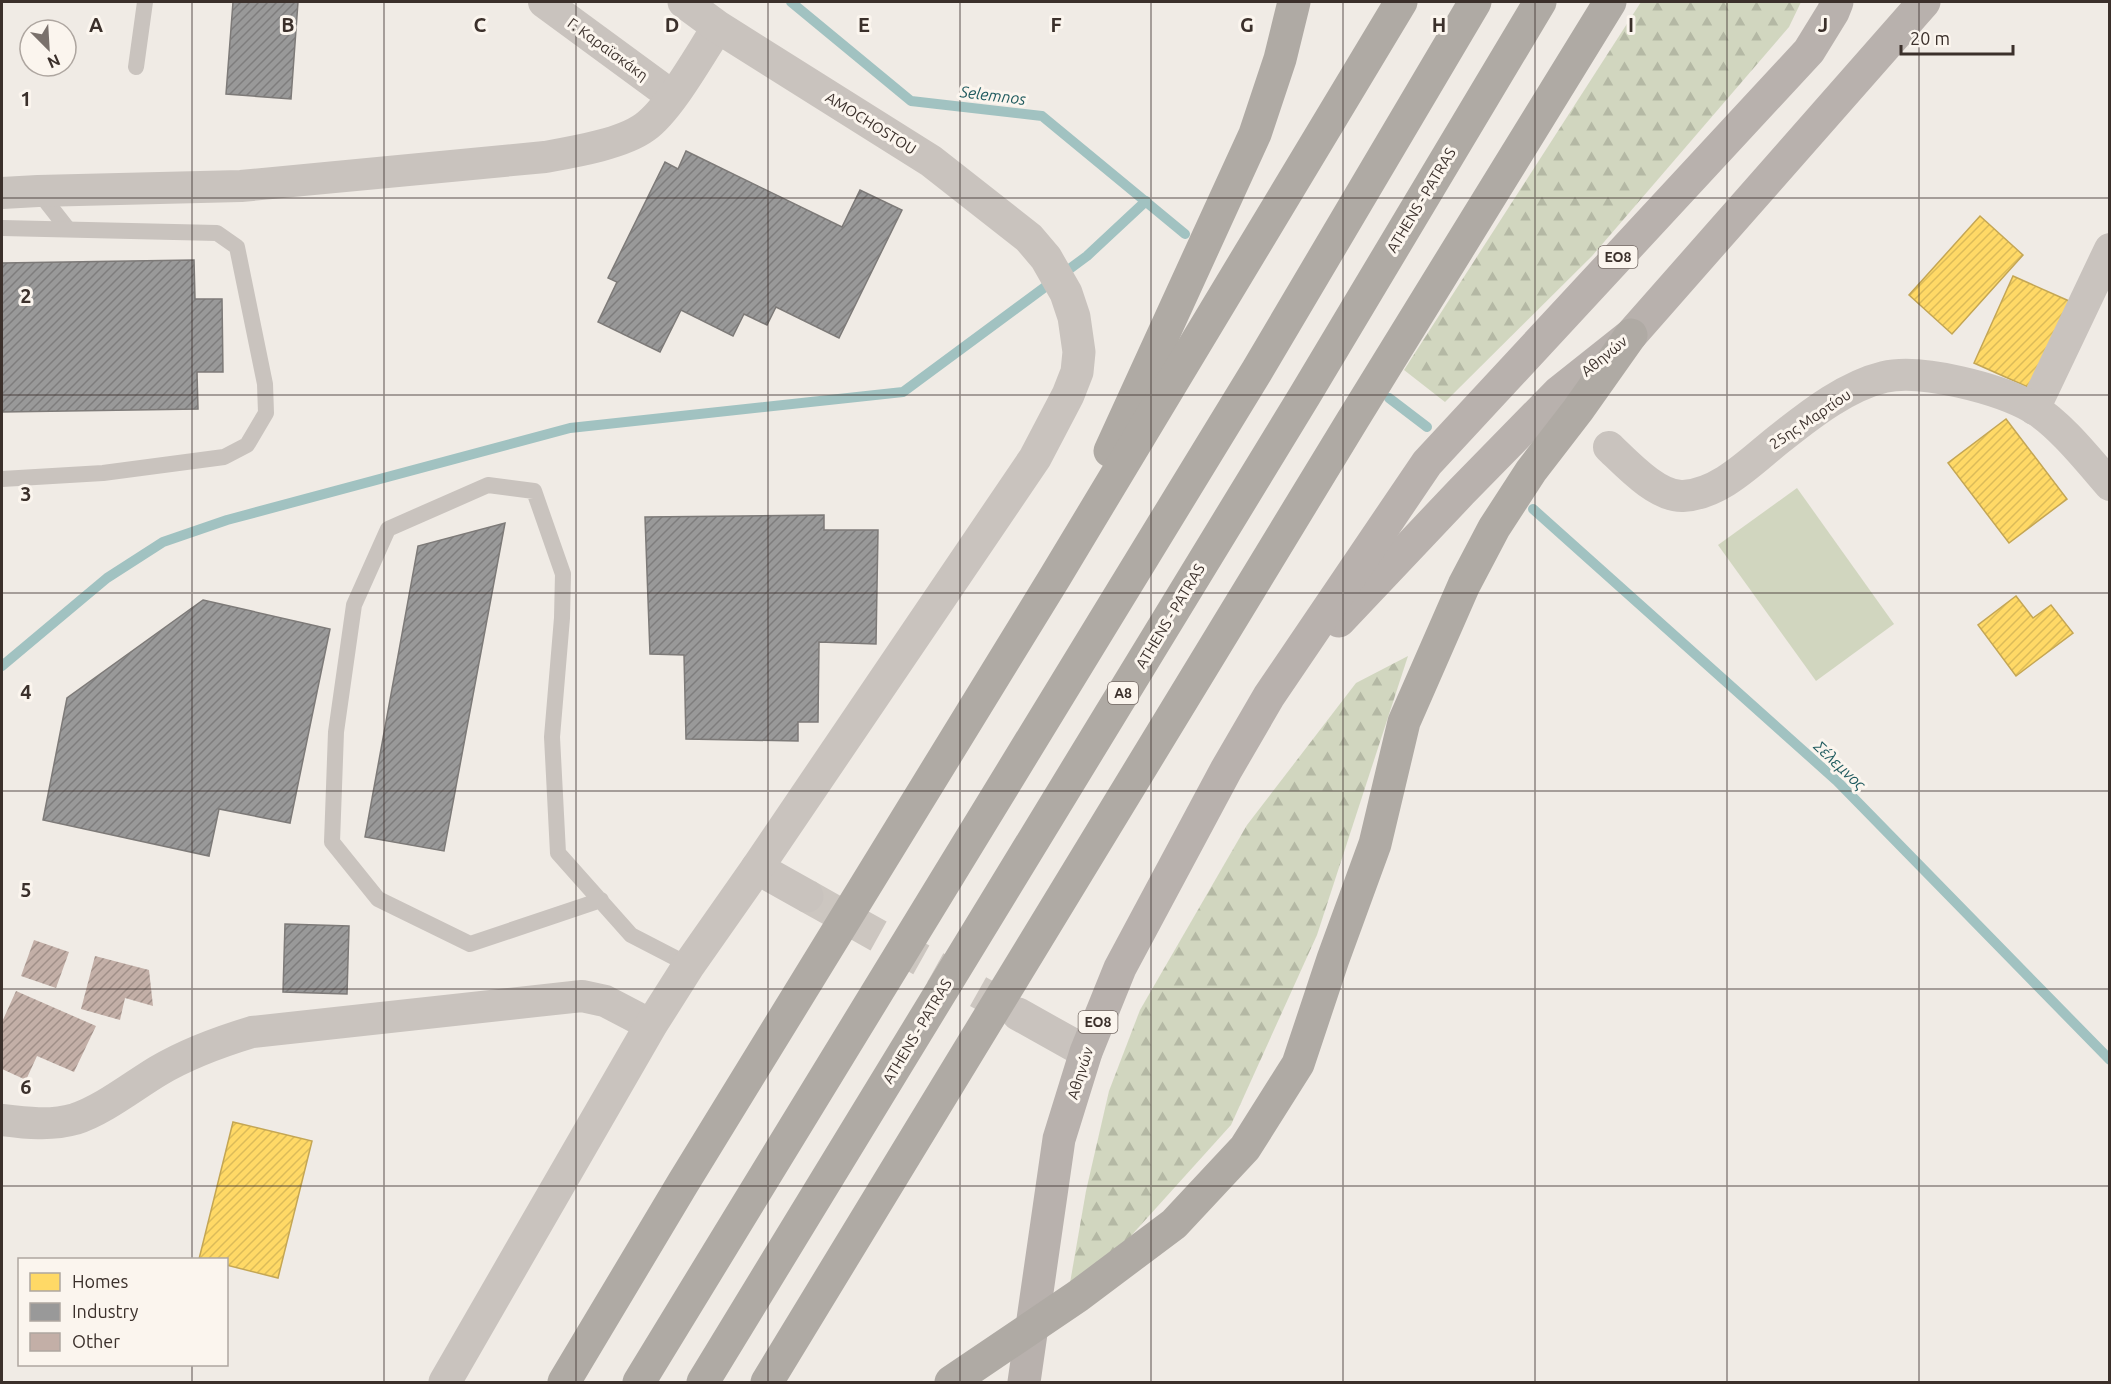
<svg xmlns="http://www.w3.org/2000/svg" width="2111" height="1384" font-family="Ubuntu,sans-serif">
  <defs>
    <pattern id="forest-firs" width="22" height="20" patternUnits="userSpaceOnUse" patternTransform="scale(1.5)"><rect width="22" height="20" fill="#d1d6bf"/><path d="M5 1l3.5 6h-7zM16 11l3.5 6h-7z" fill="#b4b8a4"/></pattern>
    <pattern id="homes-hatch" width="6" height="6" patternUnits="userSpaceOnUse" patternTransform="scale(1.5)"><rect width="6" height="6" fill="#ffd966"/><path d="M-1 1l2-2M0 6l6-6M5 7l2-2" fill="none" stroke="#dbbb59"/></pattern>
    <pattern id="industry-hatch" width="6" height="6" patternUnits="userSpaceOnUse" patternTransform="scale(1.5)"><rect width="6" height="6" fill="#999"/><path d="M-1 1l2-2M0 6l6-6M5 7l2-2" fill="none" stroke="#7e7d7d"/></pattern>
    <pattern id="building-hatch" width="6" height="6" patternUnits="userSpaceOnUse" patternTransform="scale(1.5)"><rect width="6" height="6" fill="#c3afa7"/><path d="M-1 1l2-2M0 6l6-6M5 7l2-2" fill="none" stroke="#a08f88"/></pattern>
  </defs>
  <rect width="100%" height="100%" fill="#f0ebe5"/>
  <!-- forest -->
  <g fill="url(#forest-firs)">
    <path d="M1641 2H1801L1789 27 1592 256 1445 402 1404 370Z"/>
    <path d="M1408 656 1317 935 1231 1125 1120 1248 1070 1283 1086 1191 1109 1091 1140 1010 1247 825 1356 683Z"/>
  </g>
  <!-- garden -->
  <path fill="#d1d6bf" d="M1797 488 1894 624 1816 681 1718 545Z"/>
  <!-- homes -->
  <g fill="url(#homes-hatch)" stroke="#c4a654" stroke-width="1.5">
    <path d="M1980 216 2023 255 1952 334 1909 295Z"/>
    <path d="M2013 276 2069 301 2030 388 1974 363Z"/>
    <path d="M2006 419 2067 499 2009 543 1948 463Z"/>
    <path d="M2016 596 2033 618 2051 605 2073 633 2016 676 1978 625Z"/>
    <path d="M233 1122 312 1141 278 1278 226 1265V1260L199 1259Z"/>
  </g>
  <!-- industry -->
  <g fill="url(#industry-hatch)" stroke="#7d7a78" stroke-width="1.5">
    <path d="M233 2H298L291 99 226 94Z"/>
    <path d="M686 151 842 227 860 190 902 210 839 338 776 307 767 325 744 314 733 336 681 310 660 352 598 322 617 282 608 278 665 162 678 169Z"/>
    <path d="M194 260 195 299H222L223 372H197L198 409 2 412V263Z"/>
    <path d="M824 515V530H878L876 644 819 642 818 722H798V741L686 739 684 655 650 654 645 517Z"/>
    <path d="M505 523 444 851 365 837 418 546Z"/>
    <path d="M203 600 330 629 290 823 219 809 209 856 43 820 67 698Z"/>
    <path d="M285 924 349 926 347 994 283 992Z"/>
  </g>
  <g fill="none" stroke-linecap="round" stroke-linejoin="round">
    <!-- stream -->
    <g stroke="#a1c2c1" stroke-width="10">
      <path d="M791 2 911 101 1042 116 1185 234"/>
      <path d="M1389 398 1427 427"/>
      <path d="M1533 509 1837 781 2110 1060"/>
      <path d="M2 666 107 578 163 542 227 520 570 428 903 392 1087 256 1146 201"/>
    </g>
  </g>
  <!-- building -->
  <g fill="url(#building-hatch)">
    <path d="M34 940 69 952 56 988 21 976Z"/>
    <path d="M95 956 149 970 153 1006 125 998 120 1020 81 1009Z"/>
    <path d="M16 991 96 1026 74 1072 37 1056 26 1080 2 1069V1022Z"/>
  </g>
  <g fill="none" stroke-linecap="round" stroke-linejoin="round">
    <!-- tertiary-tunnel -->
    <path stroke="#ccc6c0" stroke-width="33" stroke-dasharray="33 16" stroke-linecap="butt" d="M807 896 1018 1014"/>
    <!-- service -->
    <g stroke="#c9c3be" stroke-width="16">
      <path d="M136 67 145 2"/>
      <path d="M38 191 67 228"/>
      <path d="M2 228 217 233 237 247 265 384 266 413 247 445 224 457 103 473 2 479"/>
      <path d="M601 900 470 944 378 899 332 842 336 732 354 605 388 529 488 485 534 491 563 574 562 618 552 737 558 853 631 935 689 965"/>
    </g>
    <!-- minor -->
    <g stroke="#c9c3be" stroke-width="32">
      <path d="M544 2 672 96"/>
      <path d="M2 193 38 191 241 186 545 157C573 152 622 144 645 127 670 109 700 54 718 27"/>
      <path d="M2034 409 2110 249"/>
      <path d="M1609 447C1627 464 1657 497 1683 496 1722 494 1754 458 1783 436 1812 413 1847 386 1884 377 1921 368 2000 389 2033 408 2060 424 2089 461 2110 485"/>
      <path d="M2 1120C26 1123 51 1126 75 1119 103 1110 133 1086 158 1071 188 1053 219 1042 252 1032L582 996 605 1001 651 1025"/>
    </g>
    <!-- tertiary -->
    <g stroke="#c9c3be" stroke-width="33">
      <path d="M757 868 807 896"/>
      <path d="M1018 1014 1086 1052"/>
      <path d="M445 1382 651 1025 689 965 757 868 1035 458 1068 395 1077 372 1079 352 1074 317 1066 293 1046 258 1029 238 931 161 718 27 684 2"/>
    </g>
    <!-- primary -->
    <g stroke="#b8b1ad" stroke-width="33">
      <path d="M1339 621 1461 492 1558 393 1631 335 1924 2"/>
      <path d="M1024 1382 1059 1139 1086 1052 1120 968 1226 770 1269 696 1427 463 1809 51 1833 12 1837 2"/>
    </g>
    <!-- motorway -->
    <g stroke="#afaaa4" stroke-width="33">
      <path d="M1110 451 1255 134 1280 59 1294 2"/>
      <path d="M564 1382 683 1183 1055 577 1401 2"/>
      <path d="M639 1382 1258 369 1475 2"/>
      <path d="M703 1382 1305 395 1540 2"/>
      <path d="M767 1382 1352 421 1610 2"/>
      <path d="M951 1382 1078 1296 1174 1224 1245 1148 1298 1064 1333 959 1375 844 1404 722 1464 585 1494 528 1531 471 1578 410 1631 335"/>
    </g>
  </g>
  <!-- grid -->
  <path fill="none" stroke="#3b302b" stroke-width="1.5" stroke-opacity="0.55" d="M192 2V1260M384 2V1382M576 2V1382M768 2V1382M960 2V1382M1151 2V1382M1343 2V1382M1535 2V1382M1727 2V1382M1919 2V1382M2 198H2110M2 395H2110M2 593H2110M2 791H2110M2 989H2110M2 1186H2110M192 1364V1382"/>
  <g text-anchor="middle" dominant-baseline="central" stroke-width="6" stroke-linejoin="round" paint-order="stroke">
    <!-- shield labels -->
    <g fill="#fbf5ee" stroke="#756b66" stroke-width="1.5">
      <rect x="1598.5" y="246" width="39" height="22" rx="4.5"/>
      <rect x="1108" y="682" width="30" height="22" rx="4.5"/>
      <rect x="1078.5" y="1011" width="39" height="22" rx="4.5"/>
    </g>
    <g font-size="14" font-weight="bold" fill="#3b302b">
      <text x="1618" y="257">ΕΟ8</text>
      <text x="1123" y="693">Α8</text>
      <text x="1098" y="1022">ΕΟ8</text>
    </g>
    <!-- street labels -->
    <g font-size="15" fill="#3b302b" stroke="#fbf5ee">
      <text transform="translate(608 49) rotate(36)">Γ. Καραϊσκάκη</text>
      <text transform="translate(871 123) rotate(32)">AMOCHOSTOU</text>
      <text transform="translate(1421 200) rotate(-59)">ATHENS - PATRAS</text>
      <text transform="translate(1604 356) rotate(-39)">Αθηνών</text>
      <text transform="translate(1810 419) rotate(-34)">25ης Μαρτίου</text>
      <text transform="translate(1170 616) rotate(-59)">ATHENS - PATRAS</text>
      <text transform="translate(917 1031) rotate(-59)">ATHENS - PATRAS</text>
      <text transform="translate(1080 1073) rotate(-72)">Αθηνών</text>
    </g>
    <!-- water labels -->
    <g font-size="16" font-style="italic" fill="#1f5a5e" stroke="#fbf5ee">
      <text transform="translate(993 95) rotate(7)">Selemnos</text>
      <text transform="translate(1840 765) rotate(43)">Σέλεμνος</text>
    </g>
  </g>
  <g font-size="20" text-anchor="middle" font-weight="bold" fill="#3b302b" stroke="#fbf5ee" stroke-width="6" stroke-linejoin="round" paint-order="stroke">
    <text x="96" y="32">A</text>
    <text x="288" y="32">B</text>
    <text x="480" y="32">C</text>
    <text x="672" y="32">D</text>
    <text x="864" y="32">E</text>
    <text x="1056" y="32">F</text>
    <text x="1247" y="32">G</text>
    <text x="1439" y="32">H</text>
    <text x="1631" y="32">I</text>
    <text x="1823" y="32">J</text>
    <text x="26" y="106">1</text>
    <text x="26" y="303">2</text>
    <text x="26" y="501">3</text>
    <text x="26" y="699">4</text>
    <text x="26" y="897">5</text>
    <text x="26" y="1094">6</text>
  </g>
  <!-- border -->
  <rect width="2111" height="1384" fill="none" stroke="#3b302b" stroke-width="6"/>
  <!-- legend -->
  <rect x="18" y="1258" width="210" height="108" fill="#fbf5ee" stroke="#aea6a0" stroke-width="1.5"/>
  <rect x="30" y="1273" width="30" height="18" fill="#ffd966" stroke="#aea6a0" stroke-width="1.5"/>
  <text x="72" y="1288" font-size="18" fill="#3b302b">Homes</text>
  <rect x="30" y="1303" width="30" height="18" fill="#999999" stroke="#aea6a0" stroke-width="1.5"/>
  <text x="72" y="1318" font-size="18" fill="#3b302b">Industry</text>
  <rect x="30" y="1333" width="30" height="18" fill="#c3afa7" stroke="#aea6a0" stroke-width="1.5"/>
  <text x="72" y="1348" font-size="18" fill="#3b302b">Other</text>
  <!-- north arrow -->
  <g transform="translate(48 48) rotate(156)"><circle r="28" fill="#fbf5ee" stroke="#aea6a0" stroke-width="1.5"/>
  <path d="M0-4.5L10 22L0 15L-10 22Z" fill="#7a716c"/>
  <text y="-9" font-size="16" font-weight="bold" text-anchor="middle" fill="#3b302b">N</text>
  </g>
  <!-- scale -->
  <path d="M1901 45v9h112v-9" fill="none" stroke="#3b302b" stroke-width="3"/>
  <text x="1910" y="45" font-size="18" fill="#3b302b" stroke="#fbf5ee" stroke-width="4.5" paint-order="stroke">20 m</text>
</svg>
